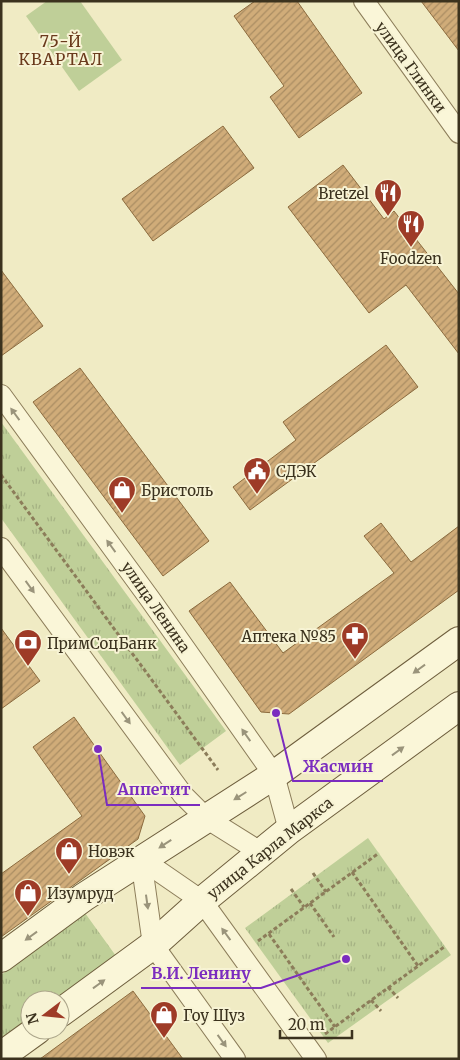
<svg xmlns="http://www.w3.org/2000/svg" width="460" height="1060" font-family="Merriweather,serif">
  <defs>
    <pattern id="grass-tufts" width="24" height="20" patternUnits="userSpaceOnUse" patternTransform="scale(1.25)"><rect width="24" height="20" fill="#bfcf98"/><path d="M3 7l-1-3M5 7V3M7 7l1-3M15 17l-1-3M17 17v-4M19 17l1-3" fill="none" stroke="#a5b283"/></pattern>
    <pattern id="building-hatch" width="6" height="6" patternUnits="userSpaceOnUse" patternTransform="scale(1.25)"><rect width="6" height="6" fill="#d0ac79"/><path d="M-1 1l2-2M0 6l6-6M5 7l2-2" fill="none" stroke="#aa8d63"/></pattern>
  </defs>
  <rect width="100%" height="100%" fill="#f0ebc4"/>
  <!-- grass -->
  <g fill="url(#grass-tufts)">
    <path d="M1 422 226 731 180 765 1 518Z"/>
    <path d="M368 838 451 955 328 1043 245 928Z"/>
    <path d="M85 913 116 956 56 1000H30V1019L1 1040V975Z"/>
  </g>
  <!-- park -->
  <path fill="#bfcf98" d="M47 1H80L122 60 79 91 26 16Z"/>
  <!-- building -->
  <g fill="url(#building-hatch)" stroke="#8c6b3e">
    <path d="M255 1H297L362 93 299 138 270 97 284 86 234 16Z"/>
    <path d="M421 1H459V51Z"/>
    <path d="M223 126 254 168 153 241 122 199Z"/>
    <path d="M343 165 384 219 394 211 459 294V354L406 285 369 313 288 207Z"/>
    <path d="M1 270 43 326 1 356Z"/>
    <path d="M386 345 418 387 250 510 233 487 296 440 283 422Z"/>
    <path d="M80 368 209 541 163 576 33 402Z"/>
    <path d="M381 523 411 562 459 526V590L289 714 261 712 189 611 230 582 283 653 394 573 364 536Z"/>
    <path d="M1 628 40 681 1 709Z"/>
    <path d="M74 717 145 816 138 839 1 937V874L82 816 33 747Z"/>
    <path d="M133 991 183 1059H40Z"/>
  </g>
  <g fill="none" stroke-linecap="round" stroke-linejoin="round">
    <defs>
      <g id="street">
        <path d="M364 1 459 133"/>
        <path d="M1 395 150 599 274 775 289 830"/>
        <path d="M1 548 183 795 206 818 262 853"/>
        <path d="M141 859 202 901 316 1059"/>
        <path d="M141 859 153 945 235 1059"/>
      </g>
      <g id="secondary">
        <path d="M1 958 84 897 274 775 459 641"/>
        <path d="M60 1013 153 945 202 901 289 830 459 706"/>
        <path d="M1 1056 37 1030"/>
      </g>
    </defs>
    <!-- street casing -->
    <use href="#street" stroke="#8c7d5a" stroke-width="22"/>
    <!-- secondary casing -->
    <use href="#secondary" stroke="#6e5e3d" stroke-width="30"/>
    <!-- path -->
    <g stroke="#8c7d5a" stroke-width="3" stroke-dasharray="4 2.5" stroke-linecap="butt">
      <path d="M1 475 218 770"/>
      <path d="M352 872 418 966"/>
      <path d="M313 873 326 892"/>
      <path d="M291 889 304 907"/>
      <path d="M310 903 334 937"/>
      <path d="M269 934 335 1027"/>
      <path d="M258 941 379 853"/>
      <path d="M388 987 398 998"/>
      <path d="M371 1000 381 1011"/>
      <path d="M325 1034 444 947"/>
    </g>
    <!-- street -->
    <use href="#street" stroke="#faf6d8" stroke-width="20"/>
    <!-- secondary -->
    <use href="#secondary" stroke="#faf6d8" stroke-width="28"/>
  </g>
  <!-- one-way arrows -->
  <defs><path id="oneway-solid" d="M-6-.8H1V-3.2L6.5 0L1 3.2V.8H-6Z" transform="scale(1.25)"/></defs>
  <g fill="#9a947b">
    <use href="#oneway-solid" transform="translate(15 414) rotate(-126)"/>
    <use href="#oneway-solid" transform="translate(111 546) rotate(-126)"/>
    <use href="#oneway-solid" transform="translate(30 587) rotate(54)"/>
    <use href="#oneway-solid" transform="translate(419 669) rotate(144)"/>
    <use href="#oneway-solid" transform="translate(126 718) rotate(54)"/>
    <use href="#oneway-solid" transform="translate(246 735) rotate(-125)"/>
    <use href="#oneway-solid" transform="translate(398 751) rotate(-36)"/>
    <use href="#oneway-solid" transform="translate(240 796) rotate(148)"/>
    <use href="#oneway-solid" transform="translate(165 844) rotate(147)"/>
    <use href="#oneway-solid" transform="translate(147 902) rotate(82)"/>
    <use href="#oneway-solid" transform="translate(226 934) rotate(-126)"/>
    <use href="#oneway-solid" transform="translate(31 936) rotate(144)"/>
    <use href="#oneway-solid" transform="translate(99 984) rotate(-36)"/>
    <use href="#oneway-solid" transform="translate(222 1041) rotate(54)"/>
  </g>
  <!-- icons -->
  <defs>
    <symbol id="restaurant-pin" viewBox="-11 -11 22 30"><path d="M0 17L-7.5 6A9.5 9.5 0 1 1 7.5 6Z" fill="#9e3b27" stroke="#f7f3d4"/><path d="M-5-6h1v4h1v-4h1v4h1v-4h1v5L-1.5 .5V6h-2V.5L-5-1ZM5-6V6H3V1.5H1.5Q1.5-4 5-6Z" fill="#fff"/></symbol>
    <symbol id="civic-pin" viewBox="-11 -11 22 30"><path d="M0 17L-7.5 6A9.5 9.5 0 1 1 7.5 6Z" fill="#9e3b27" stroke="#f7f3d4"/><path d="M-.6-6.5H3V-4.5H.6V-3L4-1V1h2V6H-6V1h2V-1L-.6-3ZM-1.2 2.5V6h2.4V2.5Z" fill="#fff"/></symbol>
    <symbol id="shop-pin" viewBox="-11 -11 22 30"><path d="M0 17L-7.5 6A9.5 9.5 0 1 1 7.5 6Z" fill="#9e3b27" stroke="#f7f3d4"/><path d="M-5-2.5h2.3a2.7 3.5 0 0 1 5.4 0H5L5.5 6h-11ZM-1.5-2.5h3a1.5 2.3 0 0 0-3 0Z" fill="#fff"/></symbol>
    <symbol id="pharmacy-pin" viewBox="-11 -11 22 30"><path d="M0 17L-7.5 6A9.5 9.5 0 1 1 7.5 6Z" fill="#9e3b27" stroke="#f7f3d4"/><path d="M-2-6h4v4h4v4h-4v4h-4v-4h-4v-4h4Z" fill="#fff"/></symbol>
    <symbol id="bank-pin" viewBox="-11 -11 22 30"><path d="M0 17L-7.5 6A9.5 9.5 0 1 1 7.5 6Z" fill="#9e3b27" stroke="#f7f3d4"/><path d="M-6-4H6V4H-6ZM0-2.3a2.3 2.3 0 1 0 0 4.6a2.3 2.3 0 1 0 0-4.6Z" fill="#fff"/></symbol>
  </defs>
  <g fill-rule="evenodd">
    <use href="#restaurant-pin" x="372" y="177" width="32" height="43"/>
    <use href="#restaurant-pin" x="395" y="208" width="32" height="43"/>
    <use href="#civic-pin" x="241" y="455" width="32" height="43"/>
    <use href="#shop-pin" x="106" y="474" width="32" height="43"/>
    <use href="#pharmacy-pin" x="339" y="620" width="32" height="43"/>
    <use href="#bank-pin" x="12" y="627" width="32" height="43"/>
    <use href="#shop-pin" x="53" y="835" width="32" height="43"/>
    <use href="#shop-pin" x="12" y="877" width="32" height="43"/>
    <use href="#shop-pin" x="148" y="999" width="32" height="43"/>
  </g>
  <g text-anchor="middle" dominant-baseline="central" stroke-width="4" stroke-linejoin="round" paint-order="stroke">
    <!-- street labels -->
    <g font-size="15" fill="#3b321e" stroke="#f7f3d4">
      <text transform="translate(411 67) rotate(54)">улица Глинки</text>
      <text transform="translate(156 607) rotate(55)">улица Ленина</text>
      <text transform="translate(270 848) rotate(-38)">улица Карла Маркса</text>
    </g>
    <!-- poi labels -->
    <g font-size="15" fill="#3b321e" stroke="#f7f3d4" text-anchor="start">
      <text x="369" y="193" text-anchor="end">Bretzel</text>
      <text x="411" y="258" text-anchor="middle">Foodzen</text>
      <text x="276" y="471">СДЭК</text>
      <text x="141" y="490">Бристоль</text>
      <text x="336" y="636" text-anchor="end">Аптека №85</text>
      <text x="47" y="643">ПримСоцБанк</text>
      <text x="88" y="851">Новэк</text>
      <text x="47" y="893">Изумруд</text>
      <text x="183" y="1015">Гоу Шуз</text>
    </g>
    <!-- neighbourhood labels -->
    <g font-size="16" letter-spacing="1" fill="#6a3a1c" stroke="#f7f3d4">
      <text x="61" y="41">75-Й<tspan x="61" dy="18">КВАРТАЛ</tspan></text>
    </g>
  </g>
  <!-- callouts -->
  <path fill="none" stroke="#7b2cbf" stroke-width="2" d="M276 713L293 781H383M98 749L107 805H200M346 959L261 988H141"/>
  <g fill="#7b2cbf" stroke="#f7f3d4" stroke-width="2">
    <circle cx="276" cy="713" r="5"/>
    <circle cx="98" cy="749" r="5"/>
    <circle cx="346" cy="959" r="5"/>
  </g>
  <g font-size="16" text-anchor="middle" font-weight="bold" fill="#7b2cbf" stroke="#f7f3d4" stroke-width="4" stroke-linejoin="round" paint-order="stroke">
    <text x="338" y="772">Жасмин</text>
    <text x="154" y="795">Аппетит</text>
    <text x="201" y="979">В.И. Ленину</text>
  </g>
  <!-- border -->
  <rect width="460" height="1060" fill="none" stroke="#3b321e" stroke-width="5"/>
  <!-- north arrow -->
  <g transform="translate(45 1015) rotate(254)"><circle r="24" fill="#f7f3d4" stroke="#aca68b"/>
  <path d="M0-4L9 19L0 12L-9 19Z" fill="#9e3b27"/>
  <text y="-8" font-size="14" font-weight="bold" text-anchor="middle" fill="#3b321e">N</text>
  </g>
  <!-- scale -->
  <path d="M280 1030v8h72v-8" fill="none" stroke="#3b321e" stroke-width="2.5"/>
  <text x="288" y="1030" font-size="15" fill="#3b321e" stroke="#f7f3d4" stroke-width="4" paint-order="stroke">20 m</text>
</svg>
